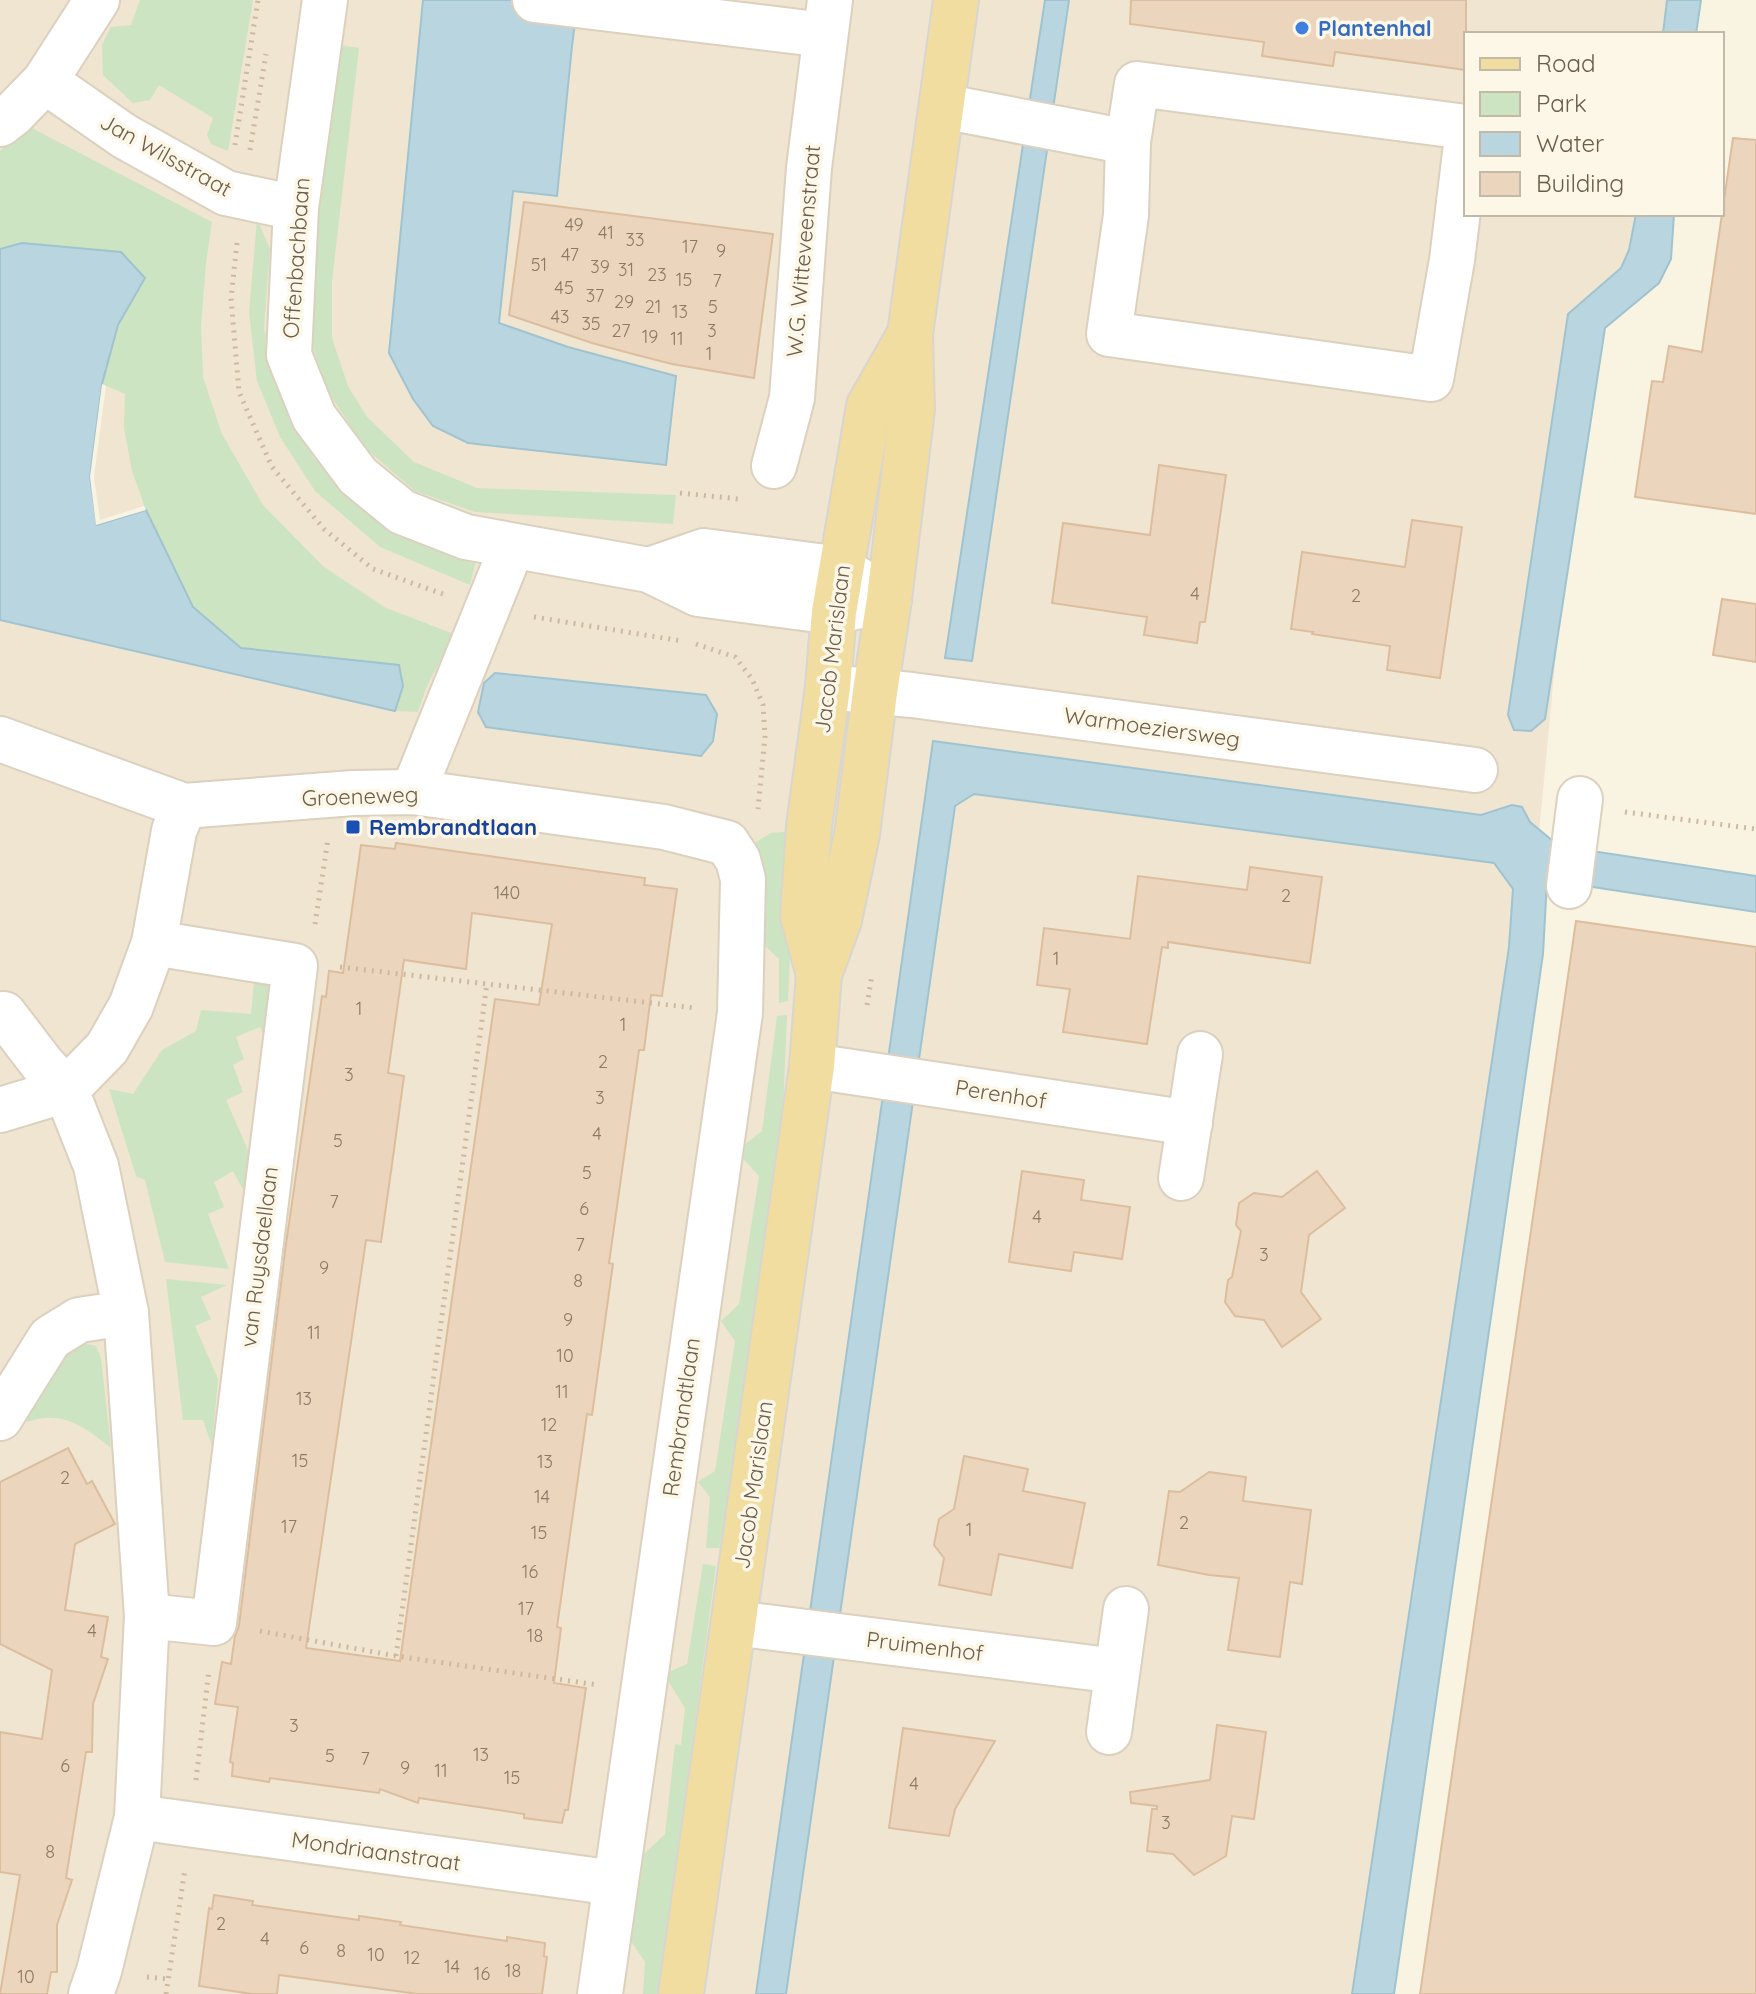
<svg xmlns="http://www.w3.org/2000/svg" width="1756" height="1994" font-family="Quicksand,sans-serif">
  <rect width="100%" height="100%" fill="#f9f3e1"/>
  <!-- residential -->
  <path fill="#efe5d1" d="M0 0H1685L1680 34H1466V214H1655L1586 338 1535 875 1374 1994H0Z"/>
  <!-- green -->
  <g fill="#cce4c2">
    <path d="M140 0H253L228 151 211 144 207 135 213 118 159 85 150 100 133 103 103 75 102 45 111 27 131 25Z"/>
    <path d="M340 45 359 48 332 281V338L348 386 367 417 414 462 477 488 676 495 673 524 475 512 415 491 364 447 329 393 312 346 311 281Z"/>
    <path d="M28 126 212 222 206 263 201 326 203 377 222 434 263 505 324 567 386 608 454 634 426 688 418 712 395 711 403 686 399 665 241 648 193 607 146 510 132 471 124 428 125 394 102 384 118 325 145 278 22 243 0 249V151Z"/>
    <path d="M257 219 270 249 264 328 276 385 314 458 388 525 477 556 470 585 380 547 315 491 280 437 257 381 249 313Z"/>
    <path d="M795 831 788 1001 779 1003V959L763 944 754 843 771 833Z"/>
    <path d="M255 972 273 980 268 1045 260 1027 236 1037 244 1059 233 1065 243 1092 226 1100 251 1157 246 1195 233 1171 214 1182 224 1207 208 1214 229 1269 165 1262 145 1180 136 1176 109 1089 133 1094 162 1050 196 1031 201 1010 251 1014Z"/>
    <path d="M787 1015 782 1137 720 1548H706L710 1497 698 1482 715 1471 735 1341 721 1321 739 1304 759 1176 741 1156 743 1146 762 1131 777 1016Z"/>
    <path d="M166 1279 227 1285 201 1297 211 1319 195 1326 218 1379 212 1446 203 1420H183Z"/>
    <path d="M81 1343 96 1346 101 1358 111 1448C93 1433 70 1415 45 1418 39 1418 32 1421 25 1422L70 1349Z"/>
    <path d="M703 1564 716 1566 659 1994H643L645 1962 629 1938 642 1856 665 1834 675 1744 681 1745 685 1708 669 1682V1672L687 1664Z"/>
  </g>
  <!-- water -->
  <g fill="#b9d5e0" stroke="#a0c3d0" stroke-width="2">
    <path d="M423 0H578L572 46 557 196 513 191 499 323 568 347 676 376 666 465 468 443 433 426 413 399 389 353Z"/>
    <path d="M1045 0H1069L972 661 945 658Z"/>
    <path d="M1667 0H1701L1696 34H1663Z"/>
    <path d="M1636 214H1674L1671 259 1659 283 1605 328 1545 719 1531 731 1514 730 1508 715 1568 314 1621 268 1629 250Z"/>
    <path d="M22 243 121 252 145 278 118 325 102 384 90 477 97 525 146 510 193 607 241 648 399 665 403 686 395 711 0 620V249Z"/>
    <path d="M495 673 706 695 717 714 713 741 701 756 486 727 478 712 484 683Z"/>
    <path d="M933 741 1481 815 1512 805 1522 807 1530 822 1559 846 1756 876V912L1547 880 1543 954 1394 1994H1352L1509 947 1513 889 1494 863 974 794 955 806 786 1994H756Z"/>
  </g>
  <!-- pier -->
  <path fill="#f9f3e1" d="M102 384 106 386 94 477 100 520 144 506 146 510 96 525 90 477Z"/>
  <!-- building -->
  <g fill="#ebd5bc" stroke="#dcbe9e" stroke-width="2" fill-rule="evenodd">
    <path d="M1131 0H1466V70L1335 52 1333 66 1262 56 1264 42 1130 24Z"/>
    <path d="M1733 138 1756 140V514L1635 497 1652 381 1663 382 1669 346 1702 352Z"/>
    <path d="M524 202 773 234 754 378 672 364 633 354 592 343 509 315Z"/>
    <path d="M1159 465 1226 475 1205 622H1200L1197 643 1144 635 1147 617 1052 603 1063 523 1150 535Z"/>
    <path d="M1412 520 1462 527 1440 678 1387 670 1390 646 1312 634 1313 632 1291 629 1302 552 1405 567Z"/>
    <path d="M1722 599 1756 604V662L1713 655Z"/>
    <path d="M396 843 645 878 644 885 677 889 662 996 651 995 644 1050H639L609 1263 613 1264 592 1415 587 1414 557 1627 561 1628 554 1683 586 1688 568 1810H565L562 1823 524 1818V1814L452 1803 419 1798 418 1803 380 1789 379 1793 270 1778 269 1782 232 1776 233 1763 230 1762 238 1707 215 1704 222 1662 231 1664 235 1636 239 1626 285 1251 322 996 326 997 329 971 343 973 361 845 395 849ZM472 913 552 924 539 1005 495 999 400 1661 306 1648 366 1240 381 1242 394 1150 404 1076 388 1073 404 960 466 969Z"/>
    <path d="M1250 867 1322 877 1310 963 1168 942V948L1162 947 1147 1044 1063 1032 1070 989 1037 985 1044 928 1130 939 1138 876 1247 890Z"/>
    <path d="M1576 921 1756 947V1994H1420Z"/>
    <path d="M1022 1171 1084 1180 1081 1200 1130 1207 1122 1259 1074 1252 1071 1271 1009 1262Z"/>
    <path d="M1317 1171 1345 1208 1309 1235 1301 1292 1321 1319 1282 1347 1264 1320 1235 1316 1225 1302 1228 1280 1232 1277 1241 1231 1236 1225 1239 1203 1254 1193 1282 1197Z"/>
    <path d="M68 1448 87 1484 92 1481 115 1524 75 1544 65 1610 108 1617 101 1657 108 1659 93 1704 92 1752H86L66 1878 72 1880 57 1925V1972H51L47 1994H0L20 1875 0 1872V1732L42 1739 52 1670 0 1644V1482Z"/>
    <path d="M964 1456 1028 1469 1023 1491 1085 1503 1072 1568 999 1554 991 1595 939 1585 944 1558 934 1545 939 1519 954 1509Z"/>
    <path d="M1209 1472 1246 1477 1243 1501 1311 1510 1302 1584 1290 1582 1280 1657 1228 1650 1239 1578 1209 1575 1158 1565 1169 1491 1180 1492Z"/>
    <path d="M1217 1725 1266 1732 1254 1819 1232 1816 1226 1856 1194 1875 1173 1854 1147 1851 1152 1809H1157V1806L1131 1803 1130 1792 1210 1780Z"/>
    <path d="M903 1728 995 1741 955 1809 949 1836 889 1828Z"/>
    <path d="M214 1895 253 1901 252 1905 359 1920V1916L401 1922 400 1925 507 1941V1937L545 1943 544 1956 547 1957 542 1994H418L279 1975 277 1994H252L199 1986 209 1908 212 1909Z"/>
  </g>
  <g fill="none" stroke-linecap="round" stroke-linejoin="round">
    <defs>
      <g id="minor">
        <path d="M325 0 296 208 289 355 314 417 358 476 402 512 466 537 649 570 698 594 834 612 889 599"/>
        <path d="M535 0 825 35"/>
        <path d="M45 81 124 136 226 193 296 208"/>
        <path d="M942 106 1128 142"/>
        <path d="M0 124 13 114 45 81 97 0"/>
        <path d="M1466 127 1137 84 1128 142 1126 215 1109 334 1431 379 1452 260 1466 145"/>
        <path d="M774 466 792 398 809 168 830 0"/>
        <path d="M649 570 704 551 841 569 872 588"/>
        <path d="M828 687 912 695 1475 770"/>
        <path d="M0 739 184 806 353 793 413 792 664 827 727 843 738 860 743 879 740 1013 600 1994"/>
        <path d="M413 792 512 547"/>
        <path d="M1569 886 1580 799"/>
        <path d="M812 1066 1190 1123"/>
        <path d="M0 1110 66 1090 43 1065 4 1014"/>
        <path d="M1181 1178 1200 1054"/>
        <path d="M0 1418 50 1338 79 1320 126 1313"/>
        <path d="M147 1616 214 1623 295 966 154 943"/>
        <path d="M734 1623 1117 1671"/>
        <path d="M1109 1732 1126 1609"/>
        <path d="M137 1817 615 1883"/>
        <path d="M91 1994 99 1971 137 1817 147 1616 126 1313 96 1166 66 1090 107 1048 131 1006 154 943 174 831 184 806"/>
      </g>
      <g id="major">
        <path d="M819 975 803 916 809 826 828 687 834 612 869 406 910 334"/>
        <path d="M681 1994 812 1066 819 975 839 920 857 834 875 692 889 599 912 409 910 334 956 0"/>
      </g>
    </defs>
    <!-- minor casing -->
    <use href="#minor" stroke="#dcd0be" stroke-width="48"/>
    <!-- major casing -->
    <use href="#major" stroke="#d9d5d0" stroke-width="48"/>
    <!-- path -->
    <g stroke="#cfb8a0" stroke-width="5" stroke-dasharray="2 6" stroke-linecap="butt">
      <path d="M235 145 258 0"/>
      <path d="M250 150 266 54"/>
      <path d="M237 243 231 298 239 392 272 467 324 529 373 569 443 594"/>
      <path d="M680 493 739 499"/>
      <path d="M534 617 682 641"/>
      <path d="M696 644 735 657 752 679 763 705 765 736 758 809"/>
      <path d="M1625 812 1756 829"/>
      <path d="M315 924 328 839"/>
      <path d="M340 967 695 1008"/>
      <path d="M867 1005 872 975"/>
      <path d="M260 1631 396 1656 598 1685"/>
      <path d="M396 1656 487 983"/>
      <path d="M196 1780 209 1670"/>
      <path d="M147 1977 169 1979"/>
      <path d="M166 1994 185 1869"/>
    </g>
    <!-- minor -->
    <use href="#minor" stroke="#fff" stroke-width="44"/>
    <!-- major -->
    <use href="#major" stroke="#f1dda0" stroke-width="44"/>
  </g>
  <!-- markers -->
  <circle fill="#3f7fe0" stroke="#fcf7e7" stroke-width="3" cx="1302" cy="28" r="8"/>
  <rect fill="#1a4fb4" stroke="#fcf7e7" stroke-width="3" x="345" y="819" width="16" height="16" rx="4"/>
  <g text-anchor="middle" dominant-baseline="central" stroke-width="7" stroke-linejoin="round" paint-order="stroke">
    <!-- number labels -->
    <g font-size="18" fill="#8c7a67">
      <text x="574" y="224">49</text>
      <text x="606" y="232">41</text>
      <text x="635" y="239">33</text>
      <text x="690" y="246">17</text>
      <text x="721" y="250">9</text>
      <text x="570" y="254">47</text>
      <text x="539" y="264">51</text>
      <text x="600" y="266">39</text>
      <text x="626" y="269">31</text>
      <text x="657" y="274">23</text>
      <text x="684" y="279">15</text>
      <text x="717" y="280">7</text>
      <text x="564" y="287">45</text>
      <text x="595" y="295">37</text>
      <text x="624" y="301">29</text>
      <text x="653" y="306">21</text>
      <text x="713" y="306">5</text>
      <text x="680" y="311">13</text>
      <text x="560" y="316">43</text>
      <text x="591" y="323">35</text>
      <text x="621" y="330">27</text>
      <text x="712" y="330">3</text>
      <text x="650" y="336">19</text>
      <text x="677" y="338">11</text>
      <text x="709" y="353">1</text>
      <text x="1195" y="593">4</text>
      <text x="1356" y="595">2</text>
      <text x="507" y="892">140</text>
      <text x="1286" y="895">2</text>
      <text x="1056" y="958">1</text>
      <text x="359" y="1008">1</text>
      <text x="623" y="1024">1</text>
      <text x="603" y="1061">2</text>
      <text x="349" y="1074">3</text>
      <text x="600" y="1097">3</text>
      <text x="597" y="1133">4</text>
      <text x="338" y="1140">5</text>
      <text x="587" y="1172">5</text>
      <text x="334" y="1201">7</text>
      <text x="584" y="1208">6</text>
      <text x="1037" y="1216">4</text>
      <text x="580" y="1244">7</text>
      <text x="1264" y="1254">3</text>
      <text x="324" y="1267">9</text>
      <text x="578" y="1280">8</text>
      <text x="568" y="1319">9</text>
      <text x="314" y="1332">11</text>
      <text x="565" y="1355">10</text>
      <text x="562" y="1391">11</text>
      <text x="304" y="1398">13</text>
      <text x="549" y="1424">12</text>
      <text x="300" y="1460">15</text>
      <text x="545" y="1461">13</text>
      <text x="65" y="1477">2</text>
      <text x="542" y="1496">14</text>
      <text x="1184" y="1522">2</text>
      <text x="289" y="1526">17</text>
      <text x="969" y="1529">1</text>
      <text x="539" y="1532">15</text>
      <text x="530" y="1571">16</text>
      <text x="526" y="1608">17</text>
      <text x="92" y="1630">4</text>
      <text x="535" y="1635">18</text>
      <text x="294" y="1725">3</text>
      <text x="481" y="1754">13</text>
      <text x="330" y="1755">5</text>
      <text x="365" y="1758">7</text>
      <text x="65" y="1765">6</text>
      <text x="405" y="1767">9</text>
      <text x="441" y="1770">11</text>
      <text x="512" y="1777">15</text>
      <text x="914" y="1783">4</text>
      <text x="1166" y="1822">3</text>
      <text x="50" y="1851">8</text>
      <text x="221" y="1923">2</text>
      <text x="265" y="1938">4</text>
      <text x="304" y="1947">6</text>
      <text x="341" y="1950">8</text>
      <text x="376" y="1954">10</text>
      <text x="412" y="1957">12</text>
      <text x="452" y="1966">14</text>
      <text x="513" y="1970">18</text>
      <text x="482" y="1973">16</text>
      <text x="26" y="1976">10</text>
    </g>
    <!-- shop labels -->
    <g font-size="22" font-weight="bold" fill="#366cbe" stroke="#fcf7e7" text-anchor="start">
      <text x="1318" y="28">Plantenhal</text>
    </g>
    <!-- street labels -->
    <g font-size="22" fill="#6d5c4b" stroke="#fcf7e7">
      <text transform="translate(166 155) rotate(29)">Jan Wilsstraat</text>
      <text transform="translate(803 251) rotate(-85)">W.G. Witteveenstraat</text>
      <text transform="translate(296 258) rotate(-86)">Offenbachbaan</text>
      <text transform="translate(832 649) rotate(-83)">Jacob Marislaan</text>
      <text transform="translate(1152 727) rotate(8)">Warmoeziersweg</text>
      <text transform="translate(360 796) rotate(-2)">Groeneweg</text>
      <text transform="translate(1001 1094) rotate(9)">Perenhof</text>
      <text transform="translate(259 1257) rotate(-83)">van Ruysdaellaan</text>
      <text transform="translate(681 1417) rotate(-82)">Rembrandtlaan</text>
      <text transform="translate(753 1485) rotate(-82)">Jacob Marislaan</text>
      <text transform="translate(925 1646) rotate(7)">Pruimenhof</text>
      <text transform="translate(376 1851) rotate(8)">Mondriaanstraat</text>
    </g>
    <!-- transit labels -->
    <g font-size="22" font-weight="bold" fill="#164399" stroke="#fcf7e7" text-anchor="start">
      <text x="369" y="827">Rembrandtlaan</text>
    </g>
  </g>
  <!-- legend -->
  <rect x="1464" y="32" width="260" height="184" fill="#fcf7e7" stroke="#c3b9a9" stroke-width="2"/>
  <rect x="1480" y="58" width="40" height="12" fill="#f1dda0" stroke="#c3b9a9" stroke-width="2"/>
  <text x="1536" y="72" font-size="24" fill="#6d5c4b">Road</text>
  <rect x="1480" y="92" width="40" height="24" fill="#cce4c2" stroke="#c3b9a9" stroke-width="2"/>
  <text x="1536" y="112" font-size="24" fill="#6d5c4b">Park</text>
  <rect x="1480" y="132" width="40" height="24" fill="#b9d5e0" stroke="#c3b9a9" stroke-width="2"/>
  <text x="1536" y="152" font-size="24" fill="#6d5c4b">Water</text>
  <rect x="1480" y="172" width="40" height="24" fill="#ebd5bc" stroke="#c3b9a9" stroke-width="2"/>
  <text x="1536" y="192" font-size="24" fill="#6d5c4b">Building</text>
</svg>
